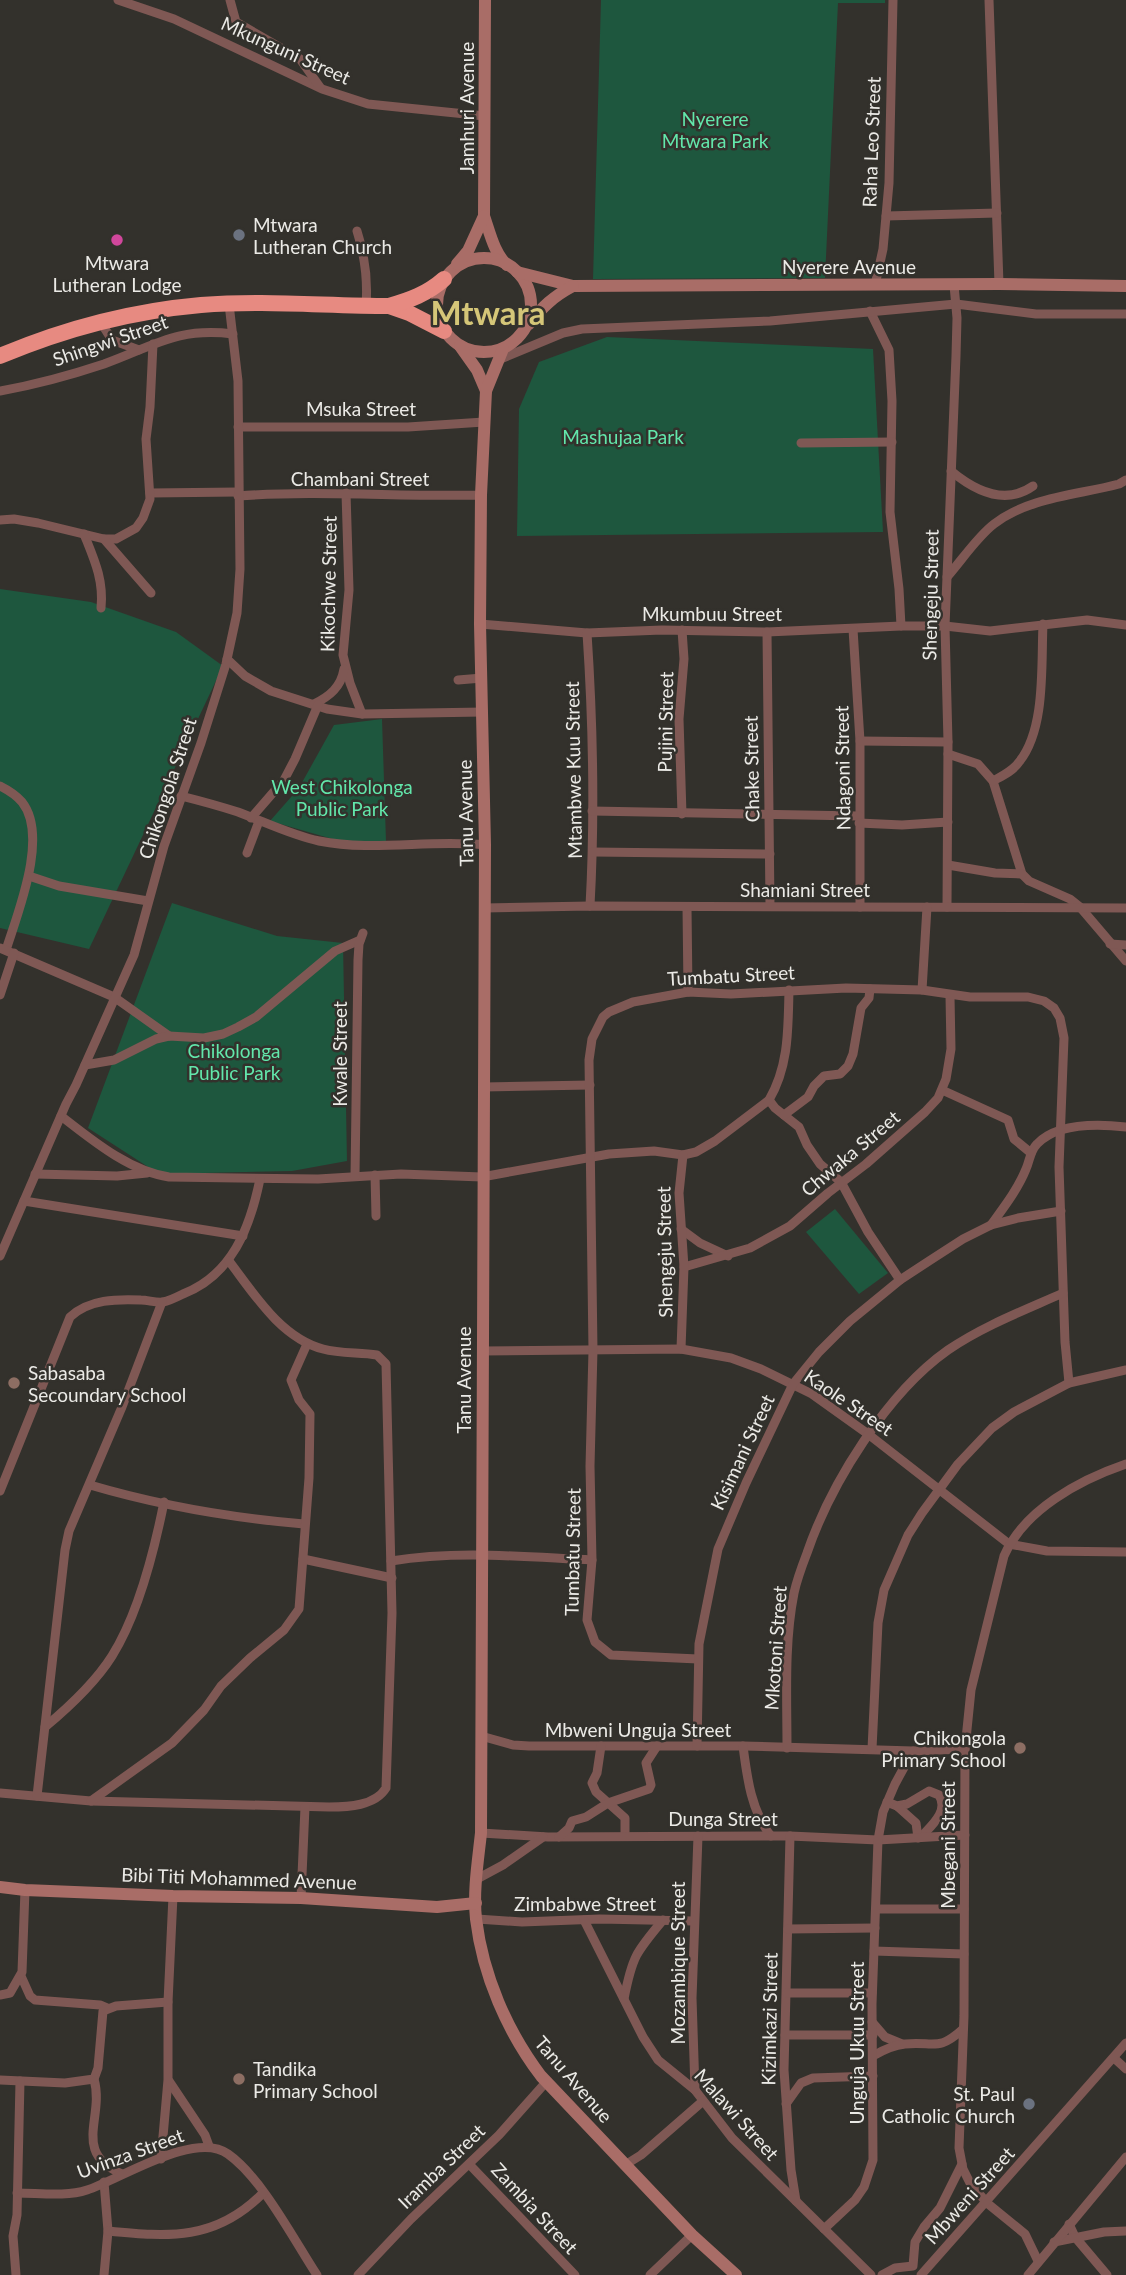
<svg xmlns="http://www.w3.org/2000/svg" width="1126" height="2275" font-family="Lato,sans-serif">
  <rect width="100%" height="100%" fill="#33312c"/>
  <!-- green -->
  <g fill="#1e573e">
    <path d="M601 0H885V3H838L825 278 593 279Z"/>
    <path d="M607 337 873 349 883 532 517 536 519 409 539 362Z"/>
    <path d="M0 589 91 602 176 632 223 666 89 949 0 928Z"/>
    <path d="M382 719 386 841 343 842 270 821 299 788 334 725Z"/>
    <path d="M172 903 277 936 343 943 347 1161 292 1171 159 1174 88 1128Z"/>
    <path d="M835 1209 888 1273 859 1294 806 1232Z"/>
  </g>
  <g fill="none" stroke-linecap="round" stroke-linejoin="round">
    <!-- street -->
    <g stroke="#7f5854" stroke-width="9">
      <path d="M118 0 174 19 322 89 368 104 485 116"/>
      <path d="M230 0 236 22 300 59 320 87"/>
      <path d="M989 0 999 284"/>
      <path d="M886 216 997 213"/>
      <path d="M357 231C365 256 368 279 366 306"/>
      <path d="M875 285 883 249 889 183 893 0"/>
      <path d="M870 311 889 350 892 401 890 512 899 589 901 626"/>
      <path d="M100 321 112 340 139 350"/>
      <path d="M498 360 563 333 582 329 770 321 956 304 1036 314H1126"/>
      <path d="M0 391C34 385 71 375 104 364 154 346 177 327 233 334"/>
      <path d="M238 427H408L484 422"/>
      <path d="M801 443 892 442"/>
      <path d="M951 471C974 490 1005 506 1033 486"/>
      <path d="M150 493 238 492"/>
      <path d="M346 493 349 590 343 655 350 683 362 714"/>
      <path d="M238 496C319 490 400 497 481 495"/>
      <path d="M0 520 14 519 38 523 104 539H116L136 528 143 518 150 499 146 439 150 407 153 344"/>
      <path d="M84 534C94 559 104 580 101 608"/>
      <path d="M104 539 151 593"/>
      <path d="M947 577C962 560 977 537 994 524 1029 497 1078 495 1119 484L1126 480"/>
      <path d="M480 624 587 633 662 630 767 632 901 626H945L990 631 1087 620 1126 625"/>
      <path d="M853 629 860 741V907"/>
      <path d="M767 632 770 906"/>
      <path d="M587 633C593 723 595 815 590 906"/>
      <path d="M227 659 245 676 271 691 327 709 362 714 483 712"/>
      <path d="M458 680 482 678"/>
      <path d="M314 704C330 696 341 687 344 669"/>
      <path d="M860 741 948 742"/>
      <path d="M948 754 978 764 993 781 1022 874 1029 881 1070 899 1080 907 1126 961"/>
      <path d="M993 781C1002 776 1013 771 1019 762 1046 729 1041 665 1043 624"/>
      <path d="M0 786C8 790 16 795 22 802 49 836 18 912 6 950"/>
      <path d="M181 796C201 801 219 806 238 812 265 822 291 835 319 841 374 852 430 839 485 845"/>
      <path d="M592 811 859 816"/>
      <path d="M682 814 679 719 684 659 682 630"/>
      <path d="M251 818 284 780 295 759 318 705"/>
      <path d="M859 823 902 825 948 822"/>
      <path d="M593 852 770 854"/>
      <path d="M247 853 259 821"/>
      <path d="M948 865 995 873 1022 874"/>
      <path d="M29 876 59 886 148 901"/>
      <path d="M687 907 688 992"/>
      <path d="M947 907 948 742 945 626 956 356 957 318 954 285"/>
      <path d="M484 908 590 906 1126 908"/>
      <path d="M1110 944 1126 945"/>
      <path d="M0 948 114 997 169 1036"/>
      <path d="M922 990 927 907"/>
      <path d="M0 995 14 953"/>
      <path d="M85 1065 114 1060 156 1039 169 1036 204 1038 223 1034 238 1027 256 1017 335 951 360 940"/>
      <path d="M483 1087 590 1085"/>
      <path d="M942 1090 1008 1120 1014 1139 1031 1153"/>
      <path d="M769 1100 775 1108 799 1127 807 1145 820 1164 841 1182 868 1232 900 1280"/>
      <path d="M784 1115 808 1097 814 1086 824 1076 840 1074 848 1066 853 1054 861 1008 869 998 870 989"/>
      <path d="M61 1116C92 1140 129 1171 169 1177L318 1179 401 1174 482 1177 609 1154 654 1151 683 1155 696 1152 715 1141 769 1100C789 1066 788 1029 789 990"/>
      <path d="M35 1174 117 1176 147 1173"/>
      <path d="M375 1175 376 1216"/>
      <path d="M355 1176 358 960 359 944 363 933"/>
      <path d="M24 1201 243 1236"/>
      <path d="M991 1225C1004 1207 1018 1189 1026 1169 1030 1160 1030 1151 1037 1144 1057 1123 1099 1124 1126 1127"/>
      <path d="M681 1229 700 1243 728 1256"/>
      <path d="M0 1256 66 1104 76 1085 134 955 164 846 201 743 226 664 237 613 240 569 238 381 229 304"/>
      <path d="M684 1267 750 1248 790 1226 828 1193 866 1164 925 1112 938 1098 946 1079 951 1049 950 996"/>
      <path d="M681 1349 684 1267 679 1193 683 1155"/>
      <path d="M482 1351 681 1349 731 1358 761 1369 812 1394 868 1434 1009 1544 1047 1551 1126 1552"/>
      <path d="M90 1485C158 1505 233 1518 304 1524"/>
      <path d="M0 1491 70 1317C89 1299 117 1299 141 1300 148 1300 156 1303 163 1302 169 1301 177 1297 183 1294 232 1275 250 1228 260 1179"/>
      <path d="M303 1559 392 1578"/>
      <path d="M391 1561C458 1550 525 1557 592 1560"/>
      <path d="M698 1659 611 1655 595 1642 587 1620 592 1560 590 1466 593 1350 589 1060 592 1039 603 1017 609 1012 633 1002 688 992 731 994 846 988 922 990 970 997H1028L1044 1001 1054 1008 1060 1018 1064 1038 1059 1167 1065 1342 1069 1383"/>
      <path d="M45 1727C69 1707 95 1683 112 1656 139 1613 154 1552 164 1502"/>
      <path d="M481 1736 513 1745 529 1746H743L913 1751 965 1749"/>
      <path d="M601 1746 597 1773 592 1783 596 1792 625 1818V1836"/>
      <path d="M697 1746 699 1644 718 1549 746 1483 793 1384 819 1352 850 1321 900 1280 929 1261 963 1239 991 1225 1018 1218 1061 1211"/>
      <path d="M743 1746C747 1777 751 1811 771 1836"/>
      <path d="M787 1748C787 1697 784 1643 794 1593 797 1579 802 1566 807 1553 831 1483 887 1393 948 1350 983 1326 1025 1310 1063 1293"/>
      <path d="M872 1749 878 1623 884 1590 908 1535 922 1513 958 1464 992 1428 1014 1412 1069 1383 1126 1370"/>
      <path d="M0 1793 91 1801 329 1807C348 1807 375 1806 386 1788L392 1613 386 1364 377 1355C360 1352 341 1354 323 1349 281 1338 254 1294 229 1261"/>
      <path d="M37 1796 65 1550 69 1531 122 1407 162 1302"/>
      <path d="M91 1801 172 1743 204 1710 221 1686 250 1658 284 1630 299 1609 309 1478 310 1414 299 1400 291 1380 307 1344"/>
      <path d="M887 1802 897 1806 907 1804 929 1791 939 1795C949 1811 932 1825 921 1837"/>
      <path d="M897 1806 916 1823 918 1838"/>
      <path d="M481 1833 548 1837 790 1836 878 1840 965 1835"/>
      <path d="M790 1836 784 2070 791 2170 796 2201"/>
      <path d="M559 1837 569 1828 572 1821 586 1817 608 1803 649 1789 651 1785 646 1763 657 1746"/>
      <path d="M477 1879 503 1865 543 1837"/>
      <path d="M301 1898 305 1807"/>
      <path d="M876 1909H964"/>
      <path d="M477 1919 522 1922 600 1919 693 1921"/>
      <path d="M584 1920 643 2037 658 2060 695 2090 732 2138 871 2275"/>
      <path d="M788 1929 875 1928"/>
      <path d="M874 1951 964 1954"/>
      <path d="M21 1976 30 1996 35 2000 100 2005 107 2008"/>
      <path d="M787 1993H872"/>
      <path d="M0 1995 10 1993 22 1972 25 1890"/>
      <path d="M624 1999C632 1957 636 1952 663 1920"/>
      <path d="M872 2022 885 2037 902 2044"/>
      <path d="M785 2035H873"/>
      <path d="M873 2056C883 2050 894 2045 905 2044 934 2041 938 2052 963 2029"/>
      <path d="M1114 2058 1126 2069"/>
      <path d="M94 2079C105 2118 71 2152 122 2174"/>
      <path d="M0 2080 65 2083 94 2079 98 2068 103 2011 116 2006 168 2002"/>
      <path d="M169 2081 205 2135 209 2146"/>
      <path d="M695 2090 692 1998 698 1836"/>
      <path d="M786 2104 801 2083 813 2078 873 2076"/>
      <path d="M161 2159 168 2080V2002L173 1896"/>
      <path d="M469 2164 575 2275"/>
      <path d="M625 2165 641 2155 703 2101"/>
      <path d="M104 2182 108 2231 104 2275"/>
      <path d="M17 2193C39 2193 66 2197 87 2190 121 2179 195 2130 228 2154 262 2178 294 2240 317 2275"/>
      <path d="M1069 2224 1075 2237 1107 2275"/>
      <path d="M824 2229 855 2200 864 2187 873 2160 872 2004 878 1840 883 1812 895 1784 913 1751"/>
      <path d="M108 2231C169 2237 216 2241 263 2193"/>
      <path d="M1054 2242 1104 2232 1126 2231"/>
      <path d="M1038 2261 1025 2234 987 2203 970 2183 963 2169 959 2148 964 2016 965 1749 971 1690 1004 1556C1024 1510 1079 1480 1126 1464"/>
      <path d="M16 2275 13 2236 17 2215 20 2081"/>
      <path d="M358 2275 411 2219 499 2135 547 2081"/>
      <path d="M650 2275 692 2235"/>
      <path d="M882 2275 895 2268 913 2266 915 2242 924 2227 940 2208 962 2164"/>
      <path d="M921 2275 1126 2043"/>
      <path d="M1028 2275 1126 2157"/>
    </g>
    <!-- secondary -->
    <g stroke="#a96d67" stroke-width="12">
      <path d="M485 0 484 216C490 233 494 253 507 265"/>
      <circle cx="484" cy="305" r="47"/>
      <path d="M457 264 468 251 484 216"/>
      <path d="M517 272 573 286 999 284 1126 286"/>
      <path d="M529 324C542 307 554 296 573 286"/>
      <path d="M460 346 477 370 486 391"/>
      <path d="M503 349 486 391 481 495 480 624 485 845 481 1833C478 1861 473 1891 476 1919 483 1976 507 2031 541 2076L692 2235 736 2275"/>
      <path d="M0 1887 25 1890 173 1896 301 1898 437 1907 476 1903"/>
    </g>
    <!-- highway -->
    <g stroke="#e78a81" stroke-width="16">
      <path d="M389 306 409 313 444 331"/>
      <path d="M0 356C64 329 132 311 201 305 263 300 326 306 389 306 410 300 427 294 444 279"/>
    </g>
  </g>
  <!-- markers -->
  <g fill="#6b7280" stroke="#33312c" stroke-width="2.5">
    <circle cx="239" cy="235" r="7"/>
    <circle cx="1029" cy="2104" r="7"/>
  </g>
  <circle fill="#d1479c" stroke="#33312c" stroke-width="2.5" cx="117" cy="240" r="7"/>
  <g fill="#8d6e63" stroke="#33312c" stroke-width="2.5">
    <circle cx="14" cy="1383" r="7"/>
    <circle cx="1020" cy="1748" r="7"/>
    <circle cx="239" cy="2079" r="7"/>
  </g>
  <g text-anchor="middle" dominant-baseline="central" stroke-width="5" stroke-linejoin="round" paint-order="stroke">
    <!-- street labels -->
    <g font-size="19" fill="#ebeae6" stroke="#33312c">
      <text transform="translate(286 50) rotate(24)">Mkunguni Street</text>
      <text transform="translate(466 108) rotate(-90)">Jamhuri Avenue</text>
      <text transform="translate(871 142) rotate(-88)">Raha Leo Street</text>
      <text x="849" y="266">Nyerere Avenue</text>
      <text transform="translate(110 340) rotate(-19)">Shingwi Street</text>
      <text x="361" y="408">Msuka Street</text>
      <text x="360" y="478">Chambani Street</text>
      <text transform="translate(328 584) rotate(-89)">Kikochwe Street</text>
      <text transform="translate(930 595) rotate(-89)">Shengeju Street</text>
      <text x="712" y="613">Mkumbuu Street</text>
      <text transform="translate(665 722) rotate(-89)">Pujini Street</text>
      <text transform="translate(842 768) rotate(-91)">Ndagoni Street</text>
      <text transform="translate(751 769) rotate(-91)">Chake Street</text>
      <text transform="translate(573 770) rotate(-91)">Mtambwe Kuu Street</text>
      <text transform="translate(167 788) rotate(-72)">Chikongola Street</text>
      <text transform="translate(465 813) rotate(-91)">Tanu Avenue</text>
      <text x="805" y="889">Shamiani Street</text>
      <text transform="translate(731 975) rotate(-3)">Tumbatu Street</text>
      <text transform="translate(339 1054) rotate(-90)">Kwale Street</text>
      <text transform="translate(850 1153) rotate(-40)">Chwaka Street</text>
      <text transform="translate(664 1252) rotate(-91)">Shengeju Street</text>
      <text transform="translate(463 1380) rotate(-90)">Tanu Avenue</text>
      <text transform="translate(849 1402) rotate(34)">Kaole Street</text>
      <text transform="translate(742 1452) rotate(-65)">Kisimani Street</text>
      <text transform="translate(572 1552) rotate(-89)">Tumbatu Street</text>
      <text transform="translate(775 1648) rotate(-86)">Mkotoni Street</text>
      <text x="638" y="1729">Mbweni Unguja Street</text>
      <text x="723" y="1818">Dunga Street</text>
      <text transform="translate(947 1845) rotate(-90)">Mbegani Street</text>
      <text transform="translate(239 1878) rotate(2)">Bibi Titi Mohammed Avenue</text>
      <text x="585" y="1903">Zimbabwe Street</text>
      <text transform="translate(677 1963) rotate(-90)">Mozambique Street</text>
      <text transform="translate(769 2019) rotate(-89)">Kizimkazi Street</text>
      <text transform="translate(856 2043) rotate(-90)">Unguja Ukuu Street</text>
      <text transform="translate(574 2079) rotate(49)">Tanu Avenue</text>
      <text transform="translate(737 2114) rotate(48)">Malawi Street</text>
      <text transform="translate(130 2153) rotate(-20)">Uvinza Street</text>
      <text transform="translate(441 2166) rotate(-44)">Iramba Street</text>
      <text transform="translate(969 2195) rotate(-48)">Mbweni Street</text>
      <text transform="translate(535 2208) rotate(47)">Zambia Street</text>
    </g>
    <!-- park labels -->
    <g font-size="19" fill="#62e7ab" stroke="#33312c">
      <text x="715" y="118">Nyerere<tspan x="715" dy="22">Mtwara Park</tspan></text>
      <text x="623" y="436">Mashujaa Park</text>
      <text x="342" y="786">West Chikolonga<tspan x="342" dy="22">Public Park</tspan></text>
      <text x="234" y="1050">Chikolonga<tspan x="234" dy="22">Public Park</tspan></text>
    </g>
    <!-- poi labels -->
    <g font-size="19" fill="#ebeae6" stroke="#33312c" text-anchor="start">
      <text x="253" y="224">Mtwara<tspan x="253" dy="22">Lutheran Church</tspan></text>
      <text x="117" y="262" text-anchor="middle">Mtwara<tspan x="117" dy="22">Lutheran Lodge</tspan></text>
      <text x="28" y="1372">Sabasaba<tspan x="28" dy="22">Secoundary School</tspan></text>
      <text x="1006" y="1737" text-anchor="end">Chikongola<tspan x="1006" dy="22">Primary School</tspan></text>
      <text x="253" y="2068">Tandika<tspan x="253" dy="22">Primary School</tspan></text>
      <text x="1015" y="2093" text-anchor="end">St. Paul<tspan x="1015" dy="22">Catholic Church</tspan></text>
    </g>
    <!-- town labels -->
    <g font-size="33" font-weight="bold" fill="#d5c678" stroke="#33312c">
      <text x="488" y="312">Mtwara</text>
    </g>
  </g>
</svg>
